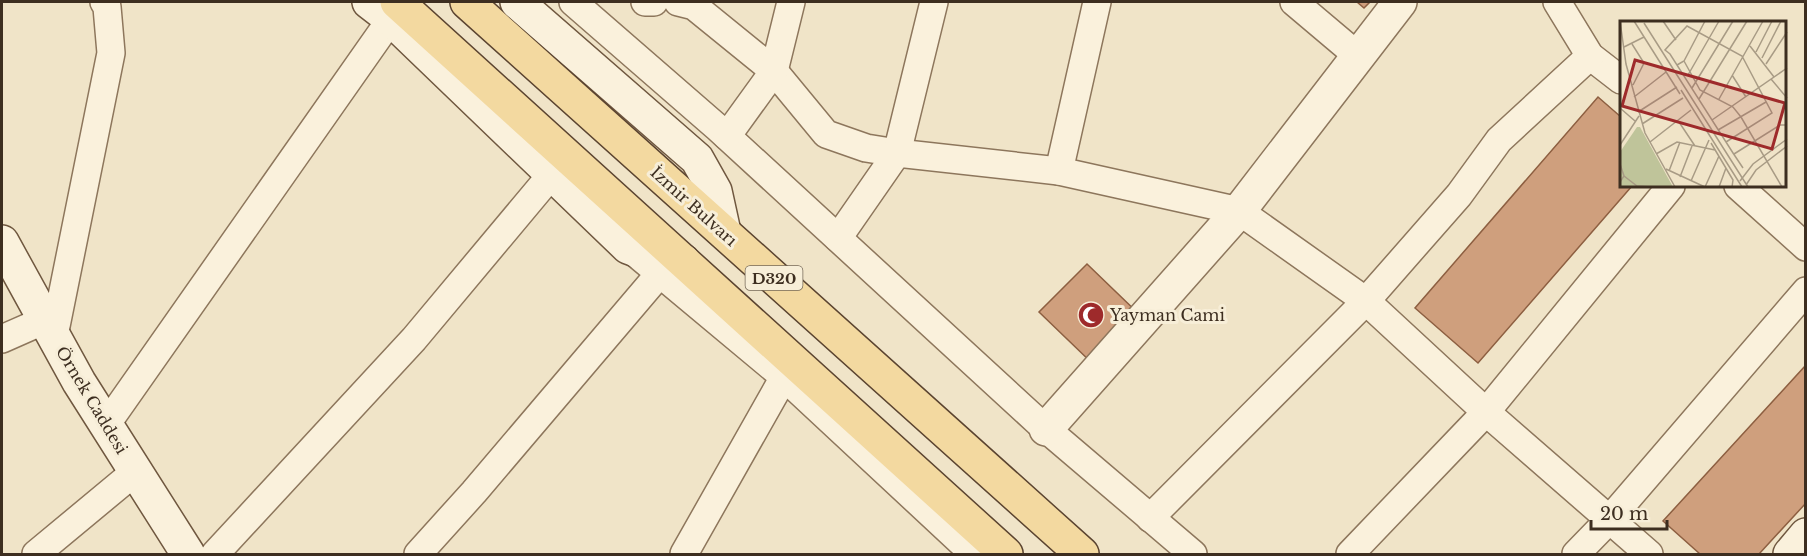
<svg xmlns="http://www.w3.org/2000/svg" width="1807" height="556" font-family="'Libre Baskerville',serif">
  <rect width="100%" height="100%" fill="#f0e4c8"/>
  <!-- building -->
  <g fill="#cf9f7d" stroke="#8d5f41" stroke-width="1.5">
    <path d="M1357 2H1370L1364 8Z"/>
    <path d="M1598 97 1621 117V186H1632L1478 363 1415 308Z"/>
    <path d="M1087 264 1143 318 1095 366 1039 312Z"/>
    <path d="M1806 365V503L1759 554H1700L1663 521Z"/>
  </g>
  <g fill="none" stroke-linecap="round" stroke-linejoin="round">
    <defs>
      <g id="minor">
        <path d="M573 2 718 128 1038 422 1193 554"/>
        <path d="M645 2H654"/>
        <path d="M678 2 694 6 774 71 826 134 866 148 897 153 1059 171 1239 211 1366 301 1486 412 1649 554"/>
        <path d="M1294 2 1358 56"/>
        <path d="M1557 2 1590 56 1621 80"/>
        <path d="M727 136 774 71 791 2"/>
        <path d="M1059 171 1097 2"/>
        <path d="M1738 186 1806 247"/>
        <path d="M838 238 897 153 934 2"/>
        <path d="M634 252 784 377 974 554"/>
        <path d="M54 336 111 53 107 7 104 2"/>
        <path d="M2 339 45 320"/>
        <path d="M106 425 391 19"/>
        <path d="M1150 518 1366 301 1459 195 1499 140 1590 56"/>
        <path d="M36 554 136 471"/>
        <path d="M215 554 414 339 552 174"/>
        <path d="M418 554 474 492 661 272"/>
        <path d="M684 554 784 377"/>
        <path d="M1350 554 1486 412 1671 186"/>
        <path d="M1576 554 1609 520 1806 291"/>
      </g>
      <path id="tertiary" d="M1046 429 1239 211 1400 2"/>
      <g id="secondary">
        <path d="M369 2 391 19 628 247 655 257 683 261"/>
        <path d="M517 2 697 159 715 191 724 232"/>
        <path d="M2 242 79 382 188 554"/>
        <path d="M1790 554 1806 535"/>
      </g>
      <g id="primary">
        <path d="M397 2 1006 554"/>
        <path d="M467 2 1082 554"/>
      </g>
    </defs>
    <!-- minor casing -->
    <use href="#minor" stroke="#8d765c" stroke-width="30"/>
    <!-- tertiary casing -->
    <use href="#tertiary" stroke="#8d765c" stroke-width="36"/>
    <!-- secondary casing -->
    <use href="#secondary" stroke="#6f573f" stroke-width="36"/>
    <!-- primary casing -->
    <use href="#primary" stroke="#5b4430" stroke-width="36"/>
    <!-- minor -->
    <use href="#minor" stroke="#faf1dc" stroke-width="27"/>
    <!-- tertiary -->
    <use href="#tertiary" stroke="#faf1dc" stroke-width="33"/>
    <!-- secondary -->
    <use href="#secondary" stroke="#faf1dc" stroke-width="33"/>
    <!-- primary -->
    <use href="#primary" stroke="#f3d9a0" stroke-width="33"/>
  </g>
  <!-- icons -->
  <defs>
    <symbol id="mosque-disc" viewBox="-11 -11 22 22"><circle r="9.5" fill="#9e2a2b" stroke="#f7eed8"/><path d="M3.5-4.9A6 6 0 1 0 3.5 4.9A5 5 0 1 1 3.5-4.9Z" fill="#fff"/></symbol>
  </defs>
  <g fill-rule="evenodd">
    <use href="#mosque-disc" x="1076" y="300" width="30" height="30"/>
  </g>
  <g text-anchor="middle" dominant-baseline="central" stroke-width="6" stroke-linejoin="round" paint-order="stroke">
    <!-- shield labels -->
    <rect fill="#f7eed8" stroke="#756857" stroke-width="1.5" x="745.5" y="266" width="57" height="24" rx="4.5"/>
    <g font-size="15" font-weight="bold" fill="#3d2e20">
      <text x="774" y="278">D320</text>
    </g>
    <!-- street labels -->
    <g font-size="16" fill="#3d2e20" stroke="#f7eed8">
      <text transform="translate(694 206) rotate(42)">İzmir Bulvarı</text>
      <text transform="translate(92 400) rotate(59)">Örnek Caddesi</text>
    </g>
    <!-- poi labels -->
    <g font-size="16" fill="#3d2e20" stroke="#f7eed8" text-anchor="start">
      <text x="1110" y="315">Yayman Cami</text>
    </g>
  </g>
  <!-- overview -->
  <g transform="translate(1620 21)">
    <rect width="166" height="166" fill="#f0e4c8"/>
    <path d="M17 106H20L53 166H0V131Z" fill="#bfc49a"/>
    <path fill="none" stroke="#a89b85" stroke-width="1.5" d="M0 0 6 43 25 112 55 166M14 0 60 73M43 0 56 19M24 2 128 166M12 23 24 42 13 64M130 25 154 56M4 26 24 16M136 31 152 0M142 37 161 0M64 40 80 69 113 86 121 96 162 166M146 43 167 11M57 44 64 40 85 0M68 54 99 0M112 54 126 76M151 58 167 77M72 67 113 0M61 69 122 166M14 76 46 51M79 78 127 0M99 78 143 0M0 87 15 100M18 91 57 66M92 99 167 47M59 101 75 125M22 103 63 77M98 109 146 81M30 121 71 89M106 121 152 92 122 35 67 5 45 29 50 33 113 132 123 147M91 122 113 159 112 166M0 124 19 95M36 133 57 121 95 129M114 133 160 104H167M0 143 4 155 0 161M46 148 85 166M49 150 60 121M4 155 17 165 31 166M60 156 72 125M71 160 89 119M120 160 133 143 167 118M126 164 136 149 167 125M85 166 99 135M99 166 106 147"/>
    <path fill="#9e2a2b" fill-opacity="0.15" stroke="#9e2a2b" stroke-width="3" d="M15 39 165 82 152 128 2 85Z"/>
    <rect width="166" height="166" fill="none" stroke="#3d2e20" stroke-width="3"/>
  </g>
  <!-- border -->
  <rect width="1807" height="556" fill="none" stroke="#3d2e20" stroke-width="6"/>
  <!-- scale -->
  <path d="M1591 520v9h76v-9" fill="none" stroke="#3d2e20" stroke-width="3"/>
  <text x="1600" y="520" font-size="18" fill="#3d2e20" stroke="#f7eed8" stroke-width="4.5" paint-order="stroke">20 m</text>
</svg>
